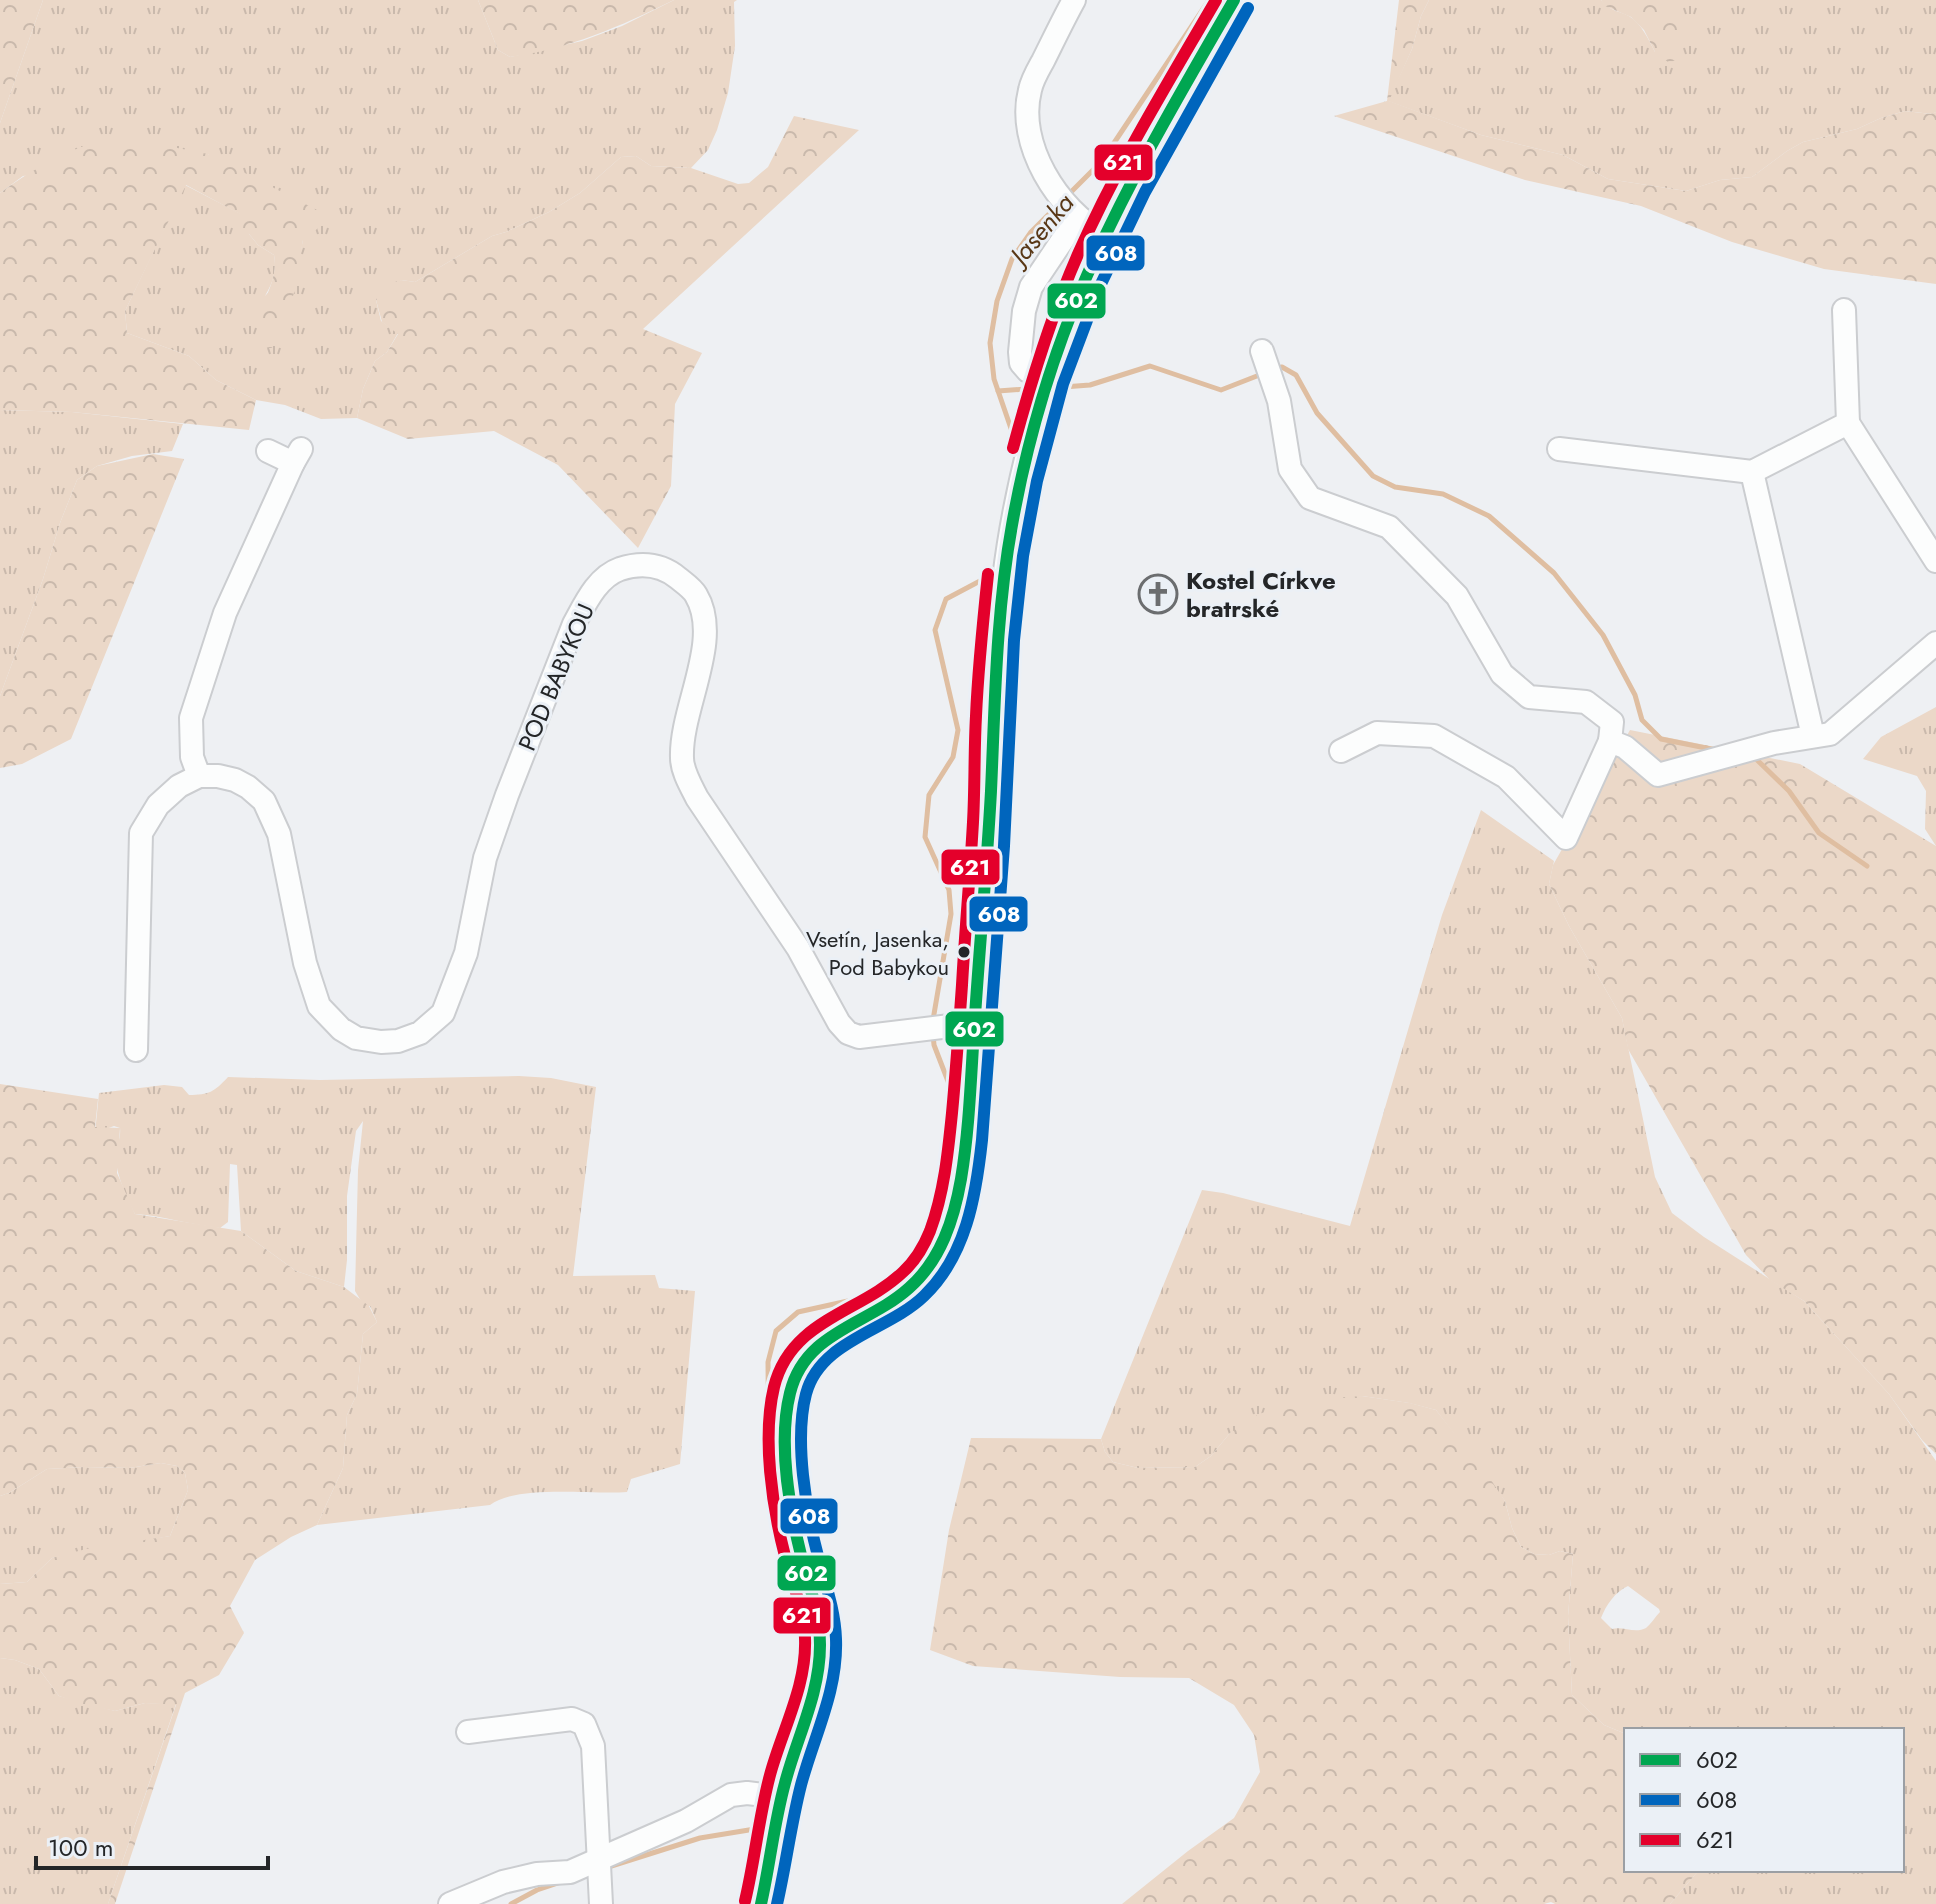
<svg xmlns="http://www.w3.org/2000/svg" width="1936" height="1904" font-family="Jost,sans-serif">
  <defs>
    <pattern id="grass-tufts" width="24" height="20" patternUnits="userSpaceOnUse" patternTransform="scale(2)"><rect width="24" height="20" fill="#ebd8c8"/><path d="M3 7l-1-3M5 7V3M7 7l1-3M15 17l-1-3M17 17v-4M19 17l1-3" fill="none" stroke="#c9b9ac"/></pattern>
    <pattern id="forest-crowns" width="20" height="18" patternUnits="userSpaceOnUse" patternTransform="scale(2)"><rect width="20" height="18" fill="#ebd8c8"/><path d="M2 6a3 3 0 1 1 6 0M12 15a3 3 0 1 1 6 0" fill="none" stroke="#c9b9ac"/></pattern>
  </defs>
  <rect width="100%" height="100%" fill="#eef0f3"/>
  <!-- grass -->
  <g fill="url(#grass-tufts)" fill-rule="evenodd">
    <path d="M43 0H478L498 50 510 57 582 41 622 26 674 0H737L734 2 735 46 728 93 717 130 708 150 691 168 651 166 636 156 621 157 580 193 549 212 506 232 492 236 415 282 401 280 376 300 381 321 398 333 387 352 375 361 363 389 357 418 321 419 285 405 256 400 216 380 189 356 127 333 125 311 185 185 241 214 249 234 258 245 274 255C277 270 273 283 265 296L299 259 303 240 208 154 23 176 0 193V123Z"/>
    <path d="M1429 0H1601C1608 10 1619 11 1629 16 1642 24 1648 39 1655 52L1675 8V0H1936V112L1932 114 1905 111 1881 118 1857 129 1803 142 1787 151 1752 177 1720 180 1686 191 1608 179 1563 155 1481 135 1388 101 1412 49 1421 16Z"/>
    <path d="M0 410 72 412 183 424 172 451 132 456 97 466 77 480 60 523 43 579 0 696Z"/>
    <path d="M1936 707V846L1925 829 1926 791 1917 776 1863 759 1881 737Z"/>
    <path d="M1481 810 1554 861 1549 884 1569 926 1622 1018 1655 1177 1672 1213 1704 1237 1804 1301 1889 1394 1936 1461V1904H1670L1699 1870H1902V1730H1626V1734L1604 1725 1572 1695 1568 1616 1573 1554 1560 1551 1549 1555 1534 1554 1521 1547 1512 1528 1505 1501 1436 1410 1409 1403 1362 1396 1230 1433 1211 1456 1195 1467 1138 1468 1113 1462 1105 1452 1101 1439 1202 1190 1223 1193 1350 1226 1442 915ZM1628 1586 1659 1609 1660 1612C1655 1617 1651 1624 1646 1628 1635 1634 1623 1626 1612 1629L1601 1618C1606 1605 1615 1592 1628 1586Z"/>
    <path d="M519 1076 551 1078 596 1087 573 1276 655 1275 659 1288 695 1291 680 1464 631 1479 627 1492C592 1495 518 1484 490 1505L317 1525 343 1468 347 1415 357 1394 363 1334 377 1322 370 1306H364L355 1291 358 1170 363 1121 356 1131 347 1196V1260L344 1287 296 1271 241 1231 237 1165 230 1164 228 1222 220 1228C191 1225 164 1216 135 1214 127 1199 114 1170 116 1153 117 1144 121 1138 120 1128L114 1126 95 1133 99 1093 164 1085 182 1087 189 1095C209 1095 214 1092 228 1077L320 1080Z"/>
    <path d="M161 1463 177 1466 185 1473 188 1490 170 1536 52 1558 27 1582 0 1584V1496L9 1493 47 1469 84 1467 129 1468Z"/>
    <path d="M0 1658 15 1660 39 1669 59 1696 115 1711 145 1703 176 1704 108 1904H0Z"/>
  </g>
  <!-- forest -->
  <g fill="url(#forest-crowns)">
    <path d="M0 0H43L0 123Z"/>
    <path d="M478 0H674C621 26 569 49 510 57L498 50Z"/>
    <path d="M1399 0H1429L1421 16 1412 49 1389 101 1481 135 1563 155 1608 179 1686 191 1720 180 1752 177 1787 151 1803 142 1857 129 1881 118 1905 111 1931 114 1936 112V284L1824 269 1732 242 1641 206 1525 180 1334 116 1387 101Z"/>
    <path d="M1601 0H1675L1683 59 1668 62 1655 52 1644 30 1631 17 1605 6Z"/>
    <path d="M794 116 859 130 643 329 702 353 675 404 671 486 638 548 558 465 494 431 408 439 357 418 363 389 375 361 387 352 398 334 382 322 376 300 383 286 401 280 415 282 492 236 506 232 549 212 580 193 621 157 636 156 651 166 691 168 738 184 749 183 768 167Z"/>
    <path d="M108 137 157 144 208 154 317 210V229L303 240 295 289 287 317 272 348H267C263 341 257 332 257 324 257 322 260 312 261 311 267 292 278 276 274 255L258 245 249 234 238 231 240 214 186 185 125 311 127 333 189 356 216 380 256 400 249 430 72 412 0 410V193C33 168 69 150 108 137Z"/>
    <path d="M153 454 184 459 71 739 22 764 0 768V696L43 579 60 523 77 480 97 466Z"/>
    <path d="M1630 730 1800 764 1936 846V1454L1922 1440 1889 1394 1804 1301 1770 1280 1746 1255 1628 1049 1622 1018 1569 926 1549 884 1553 865Z"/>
    <path d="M0 1084 98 1099 95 1127 120 1128 117 1173 135 1214 241 1231 296 1271 344 1287 369 1306 377 1322 363 1334 357 1394 347 1415 343 1468 317 1525 291 1537 255 1560 230 1606 244 1633 219 1675 185 1693 115 1904H108L176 1705 145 1703 115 1711 82 1704 59 1696 39 1669 15 1660 0 1658V1584L27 1582 52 1558 86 1549 170 1536 188 1490 185 1473 177 1466 161 1463 129 1468 84 1467 47 1469 9 1493 0 1496Z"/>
    <path d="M1362 1396 1410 1403 1436 1410 1489 1477 1505 1501 1512 1528 1521 1547 1534 1554 1549 1555 1560 1551 1573 1554 1568 1616 1572 1695 1604 1725 1626 1734V1870H1699L1670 1904H1555L1551 1902 1544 1904H1122L1188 1851 1234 1818 1260 1772 1254 1735 1234 1705 1189 1678 1120 1677 973 1666 930 1650 949 1530 971 1438 1101 1439 1105 1452 1113 1462 1138 1468 1195 1467 1211 1456 1230 1433 1259 1414 1303 1400Z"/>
  </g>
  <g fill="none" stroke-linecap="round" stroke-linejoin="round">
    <!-- stream -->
    <g stroke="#dfbea1" stroke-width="5">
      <path d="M1066 197 1102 161 1209 0"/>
      <path d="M1275 369 1282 367 1296 375 1317 413 1373 476 1395 487 1443 494 1489 516 1554 573 1603 635 1635 695 1642 720 1661 739 1716 750"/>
      <path d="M1050 388 1090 385 1150 366 1221 390 1262 374"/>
      <path d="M998 391 1040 388"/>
      <path d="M1017 446 994 379 990 343 997 301 1012 259 1031 232 1059 204"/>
      <path d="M1754 757 1789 791 1819 833 1867 866"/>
      <path d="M933 1020 951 914 949 890 925 837 929 795 953 757 958 730 935 630 946 599 997 572"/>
      <path d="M769 1790 808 1661V1640L769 1488 768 1362 776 1331 798 1312 866 1297 898 1276 919 1254 941 1205 951 1116V1089L934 1045 933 1034"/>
      <path d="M605 1868 700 1838 761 1828"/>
      <path d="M511 1904 537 1890 561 1882"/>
      <path d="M745 1904 751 1883 766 1803"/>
    </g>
    <defs>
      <g id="minor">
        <path d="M1074 0C1063 20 1053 41 1043 61 1038 70 1032 80 1030 90 1016 144 1058 210 1104 235"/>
        <path d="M1262 351 1279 401 1290 469 1310 498 1389 527 1457 596 1502 674 1529 697 1586 702 1612 722 1610 741"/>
        <path d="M1048 380 1028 371 1021 363 1020 352 1024 311 1031 287 1078 217"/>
        <path d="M1848 423 1936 561"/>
        <path d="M1559 449 1752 472 1848 423 1844 310"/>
        <path d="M268 451 293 463"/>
        <path d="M1752 472 1813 736"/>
        <path d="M1341 751 1377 733 1434 736 1506 777 1566 838 1610 741 1625 747 1658 775 1774 743 1830 734 1936 643"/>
        <path d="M199 776 192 757 191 718 225 613 293 463 301 449"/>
        <path d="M136 1050 141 833 158 805 179 786 199 776H218L235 780 248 787 264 801 279 834 305 963 319 1006 341 1029 356 1038 381 1042 398 1041 420 1033 443 1013 466 953 485 858 507 795 574 624C585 604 597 577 620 569 642 562 661 564 678 578 684 583 692 588 696 595 723 640 680 708 682 758 682 771 691 786 697 798L798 948 839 1023 848 1033 859 1037 950 1026 975 1025"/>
        <path d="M468 1732 572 1719 584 1724 593 1746 601 1904"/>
        <path d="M450 1904 503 1882 537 1874 570 1872 686 1821 731 1795 747 1793 781 1797"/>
        <path d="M761 1904C771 1863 775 1820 786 1779 799 1732 823 1689 820 1638 819 1608 807 1579 800 1550 789 1508 779 1428 791 1387 807 1329 875 1322 913 1285 952 1248 961 1190 966 1139 972 1067 976 995 981 923 984 888 988 854 989 820 994 740 994 659 1004 579 1012 511 1028 444 1048 379 1091 243 1164 122 1234 0"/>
      </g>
    </defs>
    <!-- minor casing -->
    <use href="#minor" stroke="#cbcdd0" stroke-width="26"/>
    <!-- minor -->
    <use href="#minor" stroke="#fcfdfd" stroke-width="22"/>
    <defs>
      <path id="bus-1" d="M761 1904C770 1864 774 1823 785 1783 797 1737 820 1694 820 1645 820 1614 809 1585 801 1555 789 1507 778 1441 790 1393 805 1331 868 1325 909 1288 941 1260 954 1219 961 1179 970 1125 971 1070 975 1016 980 941 987 866 991 791 995 702 996 613 1012 525 1027 441 1051 359 1085 280 1127 183 1181 92 1234 0"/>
      <path id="bus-2" d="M777 1904C786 1865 791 1824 801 1785 814 1736 838 1691 836 1639 835 1610 825 1583 818 1556 806 1511 794 1439 806 1394 820 1340 888 1331 924 1296 966 1256 976 1196 982 1140L1004 846 1014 640 1023 556 1037 481 1063 384 1100 286 1145 192 1248 8"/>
      <g id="bus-3">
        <path d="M1013 448C1031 381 1051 315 1079 252 1118 164 1168 83 1216 0"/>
        <path d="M745 1901C755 1859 759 1816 770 1775 782 1730 807 1686 805 1638 804 1610 792 1583 785 1556 772 1506 762 1437 774 1387 791 1319 860 1313 903 1272 915 1261 924 1246 930 1231 944 1193 948 1153 952 1113 956 1070 959 1028 962 985 965 931 970 877 973 822 975 787 974 751 976 716 978 669 983 621 988 574"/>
      </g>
    </defs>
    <!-- bus-1 casing -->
    <use href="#bus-1" stroke="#ebf0f6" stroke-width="18"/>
    <!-- bus-2 casing -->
    <use href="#bus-2" stroke="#ebf0f6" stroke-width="18"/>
    <!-- bus-3 casing -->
    <use href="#bus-3" stroke="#ebf0f6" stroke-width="18"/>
    <!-- bus-1 -->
    <use href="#bus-1" stroke="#00a651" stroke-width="12"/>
    <!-- bus-2 -->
    <use href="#bus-2" stroke="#0065bd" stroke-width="12"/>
    <!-- bus-3 -->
    <use href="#bus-3" stroke="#e4002b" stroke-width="12"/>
  </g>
  <!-- icons -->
  <defs>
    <symbol id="church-ring" viewBox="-11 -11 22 22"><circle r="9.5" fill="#ebf0f6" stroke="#6b6d6f" stroke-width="1.5"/><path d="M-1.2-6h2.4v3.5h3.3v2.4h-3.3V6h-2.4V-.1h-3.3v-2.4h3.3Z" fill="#6b6d6f"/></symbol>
  </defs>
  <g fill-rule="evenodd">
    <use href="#church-ring" x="1136" y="572" width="44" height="44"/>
  </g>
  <!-- markers -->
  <circle fill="#242628" stroke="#ebf0f6" stroke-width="3" cx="964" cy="952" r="7"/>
  <g text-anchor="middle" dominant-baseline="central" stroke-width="6" stroke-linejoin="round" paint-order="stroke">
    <!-- bus labels -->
    <g font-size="22" fill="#242628" stroke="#ebf0f6" text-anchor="end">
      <text x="949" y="939">Vsetín, Jasenka,<tspan x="949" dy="28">Pod Babykou</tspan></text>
    </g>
    <!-- poi labels -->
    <g font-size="24" font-weight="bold" fill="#242628" stroke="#ebf0f6" text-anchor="start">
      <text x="1186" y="580">Kostel Církve<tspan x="1186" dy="28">bratrské</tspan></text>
    </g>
    <!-- street labels -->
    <g font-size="24" fill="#242628" stroke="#ebf0f6">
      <text transform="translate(556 677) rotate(-67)">POD BABYKOU</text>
    </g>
    <!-- water labels -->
    <g font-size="26" font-style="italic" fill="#593817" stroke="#ebf0f6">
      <text transform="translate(1042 229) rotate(-50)">Jasenka</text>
    </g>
  </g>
  <g stroke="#ebf0f6" stroke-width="3">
    <rect x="1093" y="143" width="61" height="39" rx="8" fill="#e4002b"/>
    <rect x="1085" y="234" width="61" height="38" rx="8" fill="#0065bd"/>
    <rect x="1046" y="282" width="61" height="38" rx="8" fill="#00a651"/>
    <rect x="940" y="848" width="61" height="38" rx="8" fill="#e4002b"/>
    <rect x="968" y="895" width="61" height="38" rx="8" fill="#0065bd"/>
    <rect x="944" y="1010" width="61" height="38" rx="8" fill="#00a651"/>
    <rect x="779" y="1497" width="60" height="38" rx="8" fill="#0065bd"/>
    <rect x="776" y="1554" width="61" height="38" rx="8" fill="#00a651"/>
    <rect x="772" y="1596" width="60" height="39" rx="8" fill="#e4002b"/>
  </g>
  <g font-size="22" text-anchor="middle" font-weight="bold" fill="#fff">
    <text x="1123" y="170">621</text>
    <text x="1116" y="261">608</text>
    <text x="1076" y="308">602</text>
    <text x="970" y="875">621</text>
    <text x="999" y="922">608</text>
    <text x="974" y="1037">602</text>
    <text x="809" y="1524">608</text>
    <text x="806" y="1581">602</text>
    <text x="802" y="1623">621</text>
  </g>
  <!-- legend -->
  <rect x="1624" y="1728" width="280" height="144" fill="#ebf0f6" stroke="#9b9fa4" stroke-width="2"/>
  <rect x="1640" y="1754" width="40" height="12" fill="#00a651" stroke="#9b9fa4" stroke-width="2"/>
  <text x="1696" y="1768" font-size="24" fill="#242628">602</text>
  <rect x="1640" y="1794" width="40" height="12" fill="#0065bd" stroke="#9b9fa4" stroke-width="2"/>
  <text x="1696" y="1808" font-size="24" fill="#242628">608</text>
  <rect x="1640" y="1834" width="40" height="12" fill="#e4002b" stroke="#9b9fa4" stroke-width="2"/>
  <text x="1696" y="1848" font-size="24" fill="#242628">621</text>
  <!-- scale -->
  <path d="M36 1856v12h232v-12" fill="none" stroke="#242628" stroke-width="4"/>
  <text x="48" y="1856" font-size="24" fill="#242628" stroke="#ebf0f6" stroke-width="6" paint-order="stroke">100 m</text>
</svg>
